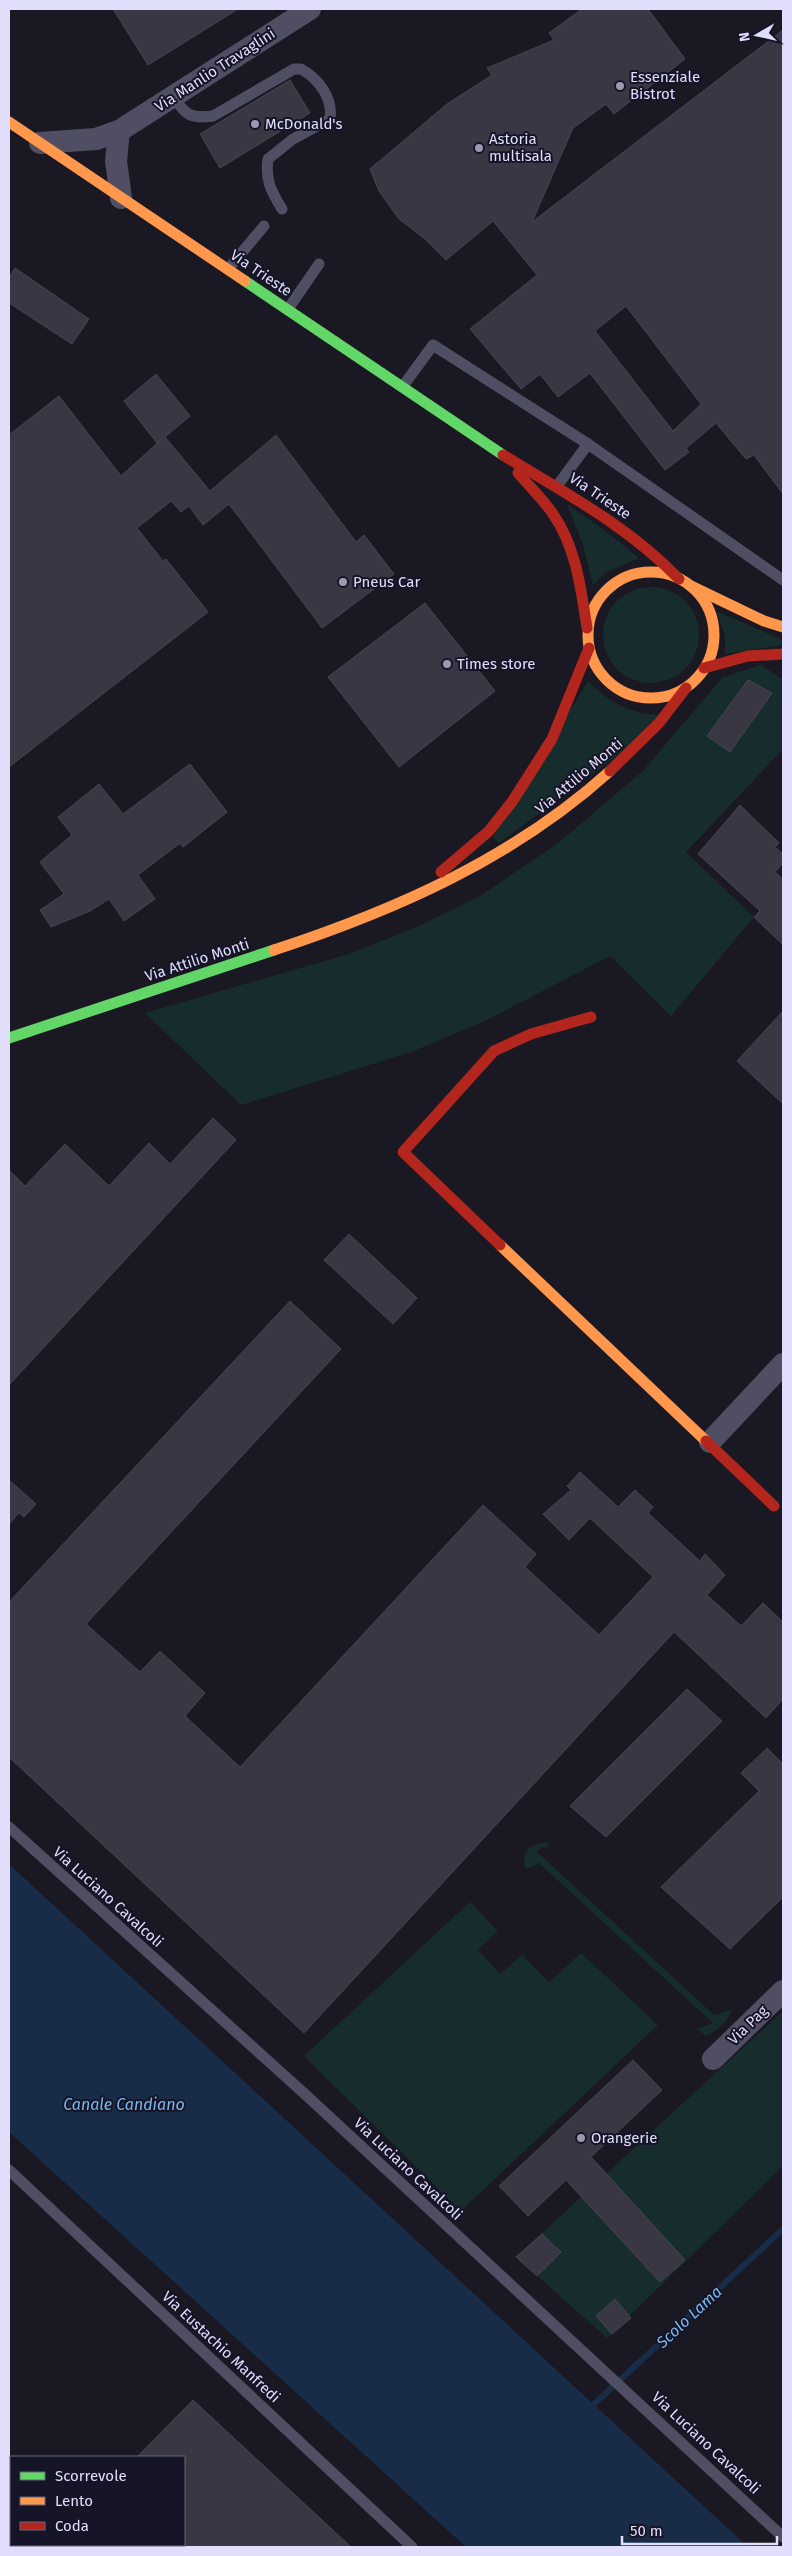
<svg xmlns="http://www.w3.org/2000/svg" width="792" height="2556" font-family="'Fira Sans',sans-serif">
  <rect width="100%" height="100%" fill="#1a1823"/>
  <!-- green -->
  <g fill="#172d2d">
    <path d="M567 504 604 530 639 558 607 572 593 585 583 545Z"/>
    <circle cx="651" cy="635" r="48"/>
    <path d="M716 611 783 640V645L725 654V635Z"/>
    <path d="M761 665 783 680V749L686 852 754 917 671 1016 610 956 485 1021 411 1052 241 1105 145 1013 352 953 419 926 480 896 557 844 643 771 723 677Z"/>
    <path d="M588 681C609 702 628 713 659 715L617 756 499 843 493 837Z"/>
    <path d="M546 1842 550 1845 536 1851 714 2015 731 2010C730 2020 714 2035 705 2035L697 2029 713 2023 539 1863 527 1869 524 1866 525 1853 533 1845Z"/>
    <path d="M470 1902 498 1931 478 1950 500 1974 522 1955 549 1982 581 1953 658 2025 461 2211 304 2056Z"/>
    <path d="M783 2011V2166L607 2338 516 2257Z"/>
  </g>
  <!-- water -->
  <path fill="#182c47" d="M9 1864 748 2547H466L9 2132Z"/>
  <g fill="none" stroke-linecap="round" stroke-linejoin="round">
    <!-- stream -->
    <path stroke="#182c47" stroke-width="6" d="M594 2404 783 2229"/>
  </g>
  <!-- building -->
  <g fill="#393744" stroke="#474454" fill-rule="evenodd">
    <path d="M113 9H238L148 65Z"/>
    <path d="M582 9H648L685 59 614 114 606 104 573 128 532 222 783 30V494L754 455 746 459 716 423 686 448 689 452 665 470 590 373 558 397 540 374 521 389 470 329 537 275 493 221 446 260 425 239 399 219 379 191 370 169 447 104 492 75 487 68 554 40 549 33ZM626 306 701 404 673 431 595 331Z"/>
    <path d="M290 80 310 113 220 168 200 134Z"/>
    <path d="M15 268 89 319 72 344 9 303V278Z"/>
    <path d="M156 374 190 416 165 437 210 491 276 435 356 542 364 535 394 574 322 628 229 504 203 525 189 506 181 512 171 501 137 528 163 561 166 559 208 612 9 767V435L59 396 121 476 162 439 157 443 124 401Z"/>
    <path d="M425 603 495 691 399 767 328 677Z"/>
    <path d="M748 680 772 693 730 752 707 736Z"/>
    <path d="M190 764 227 812 183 847 180 843 138 875 155 899 124 921 109 899 90 911 51 927 40 910 64 894 40 862 72 835 58 817 99 784 123 814Z"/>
    <path d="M740 805 779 843 775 847 783 854V863L775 872 783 879V945L754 917 760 911 698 854Z"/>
    <path d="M783 1011V1104L737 1061Z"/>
    <path d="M213 1118 236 1140 9 1385V1170L25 1186 65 1144 109 1186 149 1143 170 1164Z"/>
    <path d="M349 1234 417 1298 393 1324 324 1260Z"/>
    <path d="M290 1301 341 1349 86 1624 140 1672 160 1651 205 1693 185 1716 240 1767 483 1505 536 1554 525 1567 599 1635 653 1577 590 1518 569 1540 543 1514 571 1490 567 1486 580 1472 618 1507 635 1490 653 1507 648 1513 700 1561 705 1554 725 1575 707 1595 741 1626 763 1603 783 1622V1699L766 1718 674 1632 304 2033 9 1757V1602Z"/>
    <path d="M9 1480 36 1504 24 1517 19 1513 9 1524Z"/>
    <path d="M687 1689 722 1721 606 1837 570 1806Z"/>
    <path d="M767 1748 783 1764V1897L730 1949 661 1887 759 1791 741 1773Z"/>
    <path d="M633 2060 662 2090 591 2157 685 2260 660 2282 566 2180 528 2216 499 2186Z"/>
    <path d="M542 2234 561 2252 537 2276 516 2257Z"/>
    <path d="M615 2299 631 2318 612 2334 596 2316Z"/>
    <path d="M193 2400 351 2547H184V2457H137Z"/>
  </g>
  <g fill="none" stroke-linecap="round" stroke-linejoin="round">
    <!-- lane -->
    <g stroke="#504e62" stroke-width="11">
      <path d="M174 96C184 115 191 119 213 116L294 69H301C319 79 333 98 330 119L293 139 268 159C265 180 271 191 282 209"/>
      <path d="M228 269 264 226"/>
      <path d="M288 309 319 264"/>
      <path d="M403 386 433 345 588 444 783 580"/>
      <path d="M557 486 588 444"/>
      <path d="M9 1827 307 2096 783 2537"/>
      <path d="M9 2170 412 2547"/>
    </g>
    <!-- street -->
    <g stroke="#504e62" stroke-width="22">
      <path d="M119 131 116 161 121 198"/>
      <path d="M40 143 96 139 119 131 310 9"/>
      <path d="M710 1442 783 1364"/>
      <path d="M713 2059 783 1991"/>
    </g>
    <!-- fast -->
    <g stroke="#63d668" stroke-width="11">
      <path d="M245 281 503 455"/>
      <path d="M9 1038 274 950"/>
    </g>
    <!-- slow -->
    <g stroke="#ff974d" stroke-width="11">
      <path d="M9 122 245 281"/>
      <circle cx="651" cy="635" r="63"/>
      <path d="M691 586 764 621 783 627"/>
      <path d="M274 950C396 910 514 858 610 771"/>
      <path d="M500 1245 706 1441"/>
    </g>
    <!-- jam -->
    <g stroke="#b3261e" stroke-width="11">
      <path d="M503 455C565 493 628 526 679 579"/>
      <path d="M518 473C530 487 543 499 553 514 576 547 581 589 587 628"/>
      <path d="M704 668 748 656 783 654"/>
      <path d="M610 771 659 723 686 688"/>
      <path d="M441 872 489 831 512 802 552 739 589 648"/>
      <path d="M500 1245 403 1152 494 1051 531 1034 591 1017"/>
      <path d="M706 1441 774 1506"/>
    </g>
  </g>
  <!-- markers -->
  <g fill="#9b99af" stroke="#161427" stroke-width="2">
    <circle cx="620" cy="86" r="5"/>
    <circle cx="255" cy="124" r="5"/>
    <circle cx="479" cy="148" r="5"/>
    <circle cx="343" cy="582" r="5"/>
    <circle cx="447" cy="664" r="5"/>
    <circle cx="581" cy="2138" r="5"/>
  </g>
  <g text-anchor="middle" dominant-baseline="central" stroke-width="4" stroke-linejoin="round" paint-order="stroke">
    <!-- street labels -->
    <g font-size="15" fill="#e0defb" stroke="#161427">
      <text transform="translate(215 70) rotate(-33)">Via Manlio Travaglini</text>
      <text transform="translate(261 273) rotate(34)">Via Trieste</text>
      <text transform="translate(600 496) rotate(34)">Via Trieste</text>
      <text transform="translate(579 776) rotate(-40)">Via Attilio Monti</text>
      <text transform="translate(197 960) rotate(-18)">Via Attilio Monti</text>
      <text transform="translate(108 1897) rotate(42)">Via Luciano Cavalcoli</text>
      <text transform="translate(748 2025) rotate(-44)">Via Pag</text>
      <text transform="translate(408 2169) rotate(43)">Via Luciano Cavalcoli</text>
      <text transform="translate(221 2347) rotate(43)">Via Eustachio Manfredi</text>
      <text transform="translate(706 2443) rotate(43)">Via Luciano Cavalcoli</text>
    </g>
    <!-- poi labels -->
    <g font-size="15" fill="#e0defb" stroke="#161427" text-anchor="start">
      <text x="630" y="77">Essenziale<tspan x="630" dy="17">Bistrot</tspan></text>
      <text x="265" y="124">McDonald's</text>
      <text x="489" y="139">Astoria<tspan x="489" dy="17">multisala</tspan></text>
      <text x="353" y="582">Pneus Car</text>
      <text x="457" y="664">Times store</text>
      <text x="591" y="2138">Orangerie</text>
    </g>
    <!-- water labels -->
    <g font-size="16" font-style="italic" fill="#7abbed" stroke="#161427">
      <text x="124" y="2104">Canale Candiano</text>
      <text transform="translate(689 2317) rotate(-43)">Scolo Lama</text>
    </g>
  </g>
  <!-- border -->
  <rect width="792" height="2556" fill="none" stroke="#e0defb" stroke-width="20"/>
  <!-- legend -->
  <rect x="10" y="2456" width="175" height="90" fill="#161427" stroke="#67657c"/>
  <rect x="20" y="2472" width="25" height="8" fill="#63d668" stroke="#67657c"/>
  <text x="55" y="2481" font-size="15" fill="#e0defb">Scorrevole</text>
  <rect x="20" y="2497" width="25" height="8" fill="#ff974d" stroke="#67657c"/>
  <text x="55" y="2506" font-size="15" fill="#e0defb">Lento</text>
  <rect x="20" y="2522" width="25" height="8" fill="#b3261e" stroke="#67657c"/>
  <text x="55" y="2531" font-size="15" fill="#e0defb">Coda</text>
  <!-- north arrow -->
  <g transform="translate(757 35) rotate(261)" stroke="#161427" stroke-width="4" paint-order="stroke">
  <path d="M0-4L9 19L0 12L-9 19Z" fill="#e0defb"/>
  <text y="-8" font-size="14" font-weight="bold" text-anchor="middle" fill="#e0defb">N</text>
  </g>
  <!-- scale -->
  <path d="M622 2536v8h155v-8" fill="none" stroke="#e0defb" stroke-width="2.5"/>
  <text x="630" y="2536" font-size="15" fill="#e0defb" stroke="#161427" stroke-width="4" paint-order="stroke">50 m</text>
</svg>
